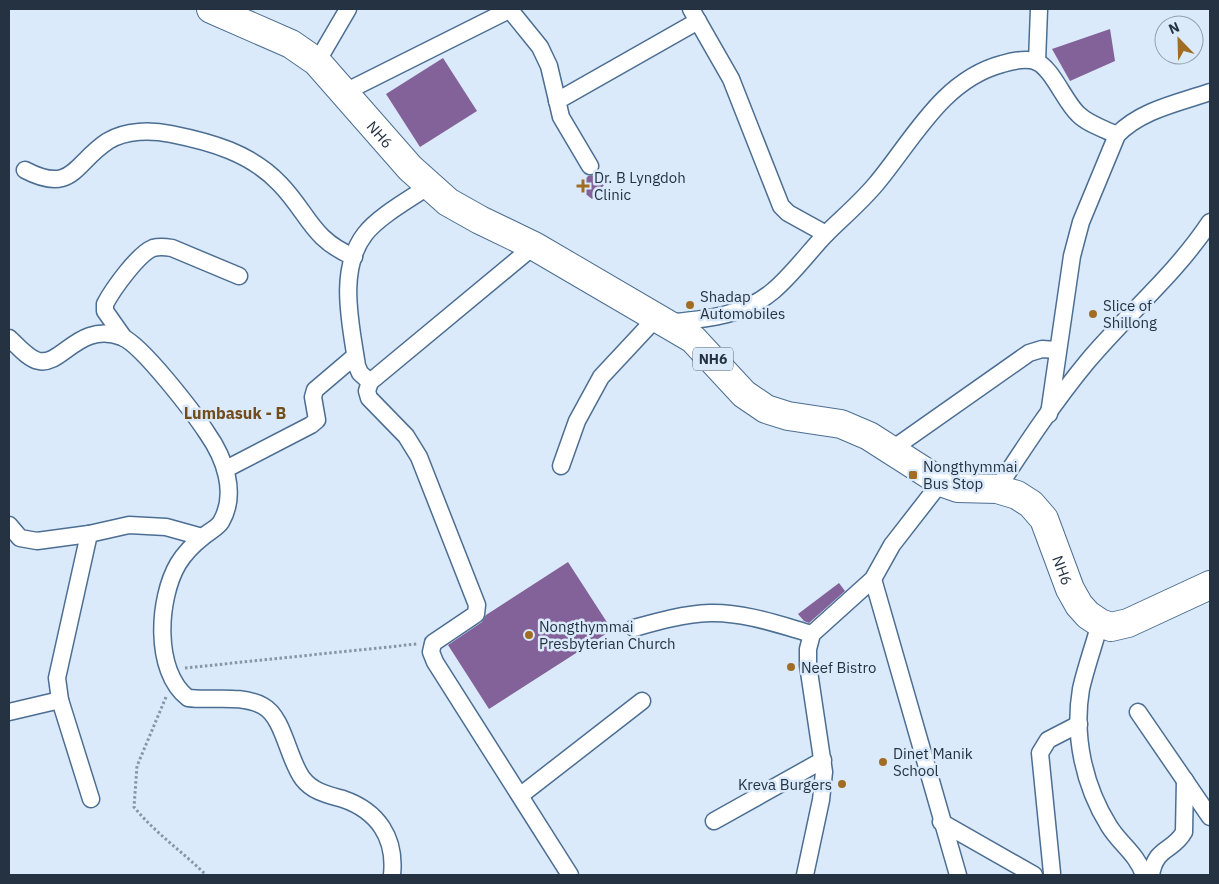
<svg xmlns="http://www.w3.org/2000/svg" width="1219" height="884" font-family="'IBM Plex Sans',sans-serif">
  <rect width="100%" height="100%" fill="#dbeafa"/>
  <!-- building -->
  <g fill="#836199">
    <path d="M1110 29 1115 61 1070 81 1052 49Z"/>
    <path d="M443 58 477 111 420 147 386 94Z"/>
    <path d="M592 175 604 185 592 199 578 188 588 176Z"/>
    <path d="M568 562 612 630 489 709 448 645 482 622 486 615Z"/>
    <path d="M839 583 845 591 809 623 804 621 798 614Z"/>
  </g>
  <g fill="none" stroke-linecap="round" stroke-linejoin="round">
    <defs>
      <g id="minor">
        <path d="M691 9 731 79 781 206 788 213 826 234"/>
        <path d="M510 10 540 47 549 66 561 117 590 166"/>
        <path d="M317 62 348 9"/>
        <path d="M1037 62 1039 9"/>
        <path d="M345 92 511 9"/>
        <path d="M557 101 698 21"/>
        <path d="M25 170C73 195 74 163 108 141 126 130 151 130 171 134 211 142 251 153 280 184 309 214 311 239 354 257"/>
        <path d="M534 246 370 382 367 391 369 398 406 436 419 457 477 605 476 614 433 643 431 652 435 662 570 875"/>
        <path d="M666 323C705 319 742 317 773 291 792 275 808 253 825 235 842 218 860 203 876 184 913 140 942 80 1002 64 1012 61 1024 58 1035 61 1052 67 1064 101 1078 114 1088 124 1104 129 1117 135"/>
        <path d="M9 338C17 345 28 359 39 361 62 366 79 321 122 337 142 345 194 413 207 433 224 457 238 493 221 522 218 527 209 532 204 536 195 543 184 554 178 564 158 598 153 671 188 698 212 701 241 694 263 706 284 717 288 760 303 779 313 792 329 795 343 799 378 811 396 838 392 875"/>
        <path d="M124 338 105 311V304C113 289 138 254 153 248 160 246 166 247 172 248L239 276"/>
        <path d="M370 382 360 373 357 366C351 325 337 270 365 234 379 216 410 199 429 186"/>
        <path d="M1049 414 1072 256 1081 222 1117 135C1141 110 1178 103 1210 92"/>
        <path d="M891 450 1029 353 1042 349 1057 350"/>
        <path d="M561 466 577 421 601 377 657 317"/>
        <path d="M226 469 311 425 317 420 313 397 315 390 355 356"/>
        <path d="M997 489C1025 446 1054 402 1087 362 1127 314 1175 275 1210 222"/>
        <path d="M9 525 20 538 37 541 89 534 129 525 166 527 202 537"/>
        <path d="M89 534 57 678 60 700 91 799"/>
        <path d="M873 579 958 875"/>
        <path d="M1100 623C1094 645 1086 667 1081 689 1073 736 1084 786 1109 826 1120 844 1137 854 1144 875"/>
        <path d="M634 628C659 621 684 614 710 613 744 612 780 625 812 634"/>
        <path d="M9 712 60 700"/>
        <path d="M1138 712 1210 817"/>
        <path d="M521 795 642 701"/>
        <path d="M714 821 823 760"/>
        <path d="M941 822 1034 875"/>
        <path d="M1052 873 1040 753 1048 740 1079 724"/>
        <path d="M805 875 821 800 824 772 808 665V649L812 634 873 579 892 545 941 482"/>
        <path d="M1151 875C1156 846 1173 852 1184 832L1185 780"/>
      </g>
      <g id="trunk">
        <path id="s1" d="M211 9 291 44 317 62 410 168 448 202 480 220 534 246 693 339 744 394 766 409 788 416 841 424 869 436 941 482 958 488 997 489 1017 495 1031 504 1044 519 1070 589 1079 605 1088 615 1100 623 1111 627 1128 623 1210 585"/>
      </g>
    </defs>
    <!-- minor casing -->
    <use href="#minor" stroke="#4c6e92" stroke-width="19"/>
    <!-- trunk casing -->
    <use href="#trunk" stroke="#4c6e92" stroke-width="30"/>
    <!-- path -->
    <g stroke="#8796a6" stroke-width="3" stroke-dasharray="2.5 2.5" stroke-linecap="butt">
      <path d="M185 668 417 644"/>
      <path d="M166 697 137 766 134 807C155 833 183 852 206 875"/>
    </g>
    <!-- minor -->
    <use href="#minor" stroke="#fff" stroke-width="16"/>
    <!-- trunk -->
    <use href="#trunk" stroke="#fff" stroke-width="28"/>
  </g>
  <!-- markers -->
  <g fill="#a16d25" stroke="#dbeafa" stroke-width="2">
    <path d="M580.5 178.5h5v5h5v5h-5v5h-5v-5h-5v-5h5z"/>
    <circle cx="690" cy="305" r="5"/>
    <circle cx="1093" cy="314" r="5"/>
    <rect x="908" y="470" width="10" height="10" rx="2.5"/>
    <circle cx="529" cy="635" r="5"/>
    <circle cx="791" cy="667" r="5"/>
    <circle cx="883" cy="762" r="5"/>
    <circle cx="842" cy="784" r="5"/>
  </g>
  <g text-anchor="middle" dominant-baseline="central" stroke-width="5" stroke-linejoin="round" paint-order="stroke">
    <!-- shield labels -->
    <rect fill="#dbeafa" stroke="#5b6979" stroke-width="1" x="693" y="347.5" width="40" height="23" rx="4"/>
    <g font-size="14" font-weight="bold" fill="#243242">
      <text x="713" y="359">NH6</text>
    </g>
    <!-- street labels -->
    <g font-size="15" fill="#243242" stroke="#dbeafa">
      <text stroke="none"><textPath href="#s1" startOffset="215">NH6</textPath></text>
      <text stroke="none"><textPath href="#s1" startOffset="1055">NH6</textPath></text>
    </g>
    <!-- poi labels -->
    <g font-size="15" fill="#243242" stroke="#dbeafa" text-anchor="start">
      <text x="594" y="177">Dr. B Lyngdoh<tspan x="594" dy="17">Clinic</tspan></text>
      <text x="700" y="296">Shadap<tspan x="700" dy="17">Automobiles</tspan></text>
      <text x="1103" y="305">Slice of<tspan x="1103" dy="17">Shillong</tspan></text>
      <text x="923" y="466">Nongthymmai<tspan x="923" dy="17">Bus Stop</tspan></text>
      <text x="539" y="626">Nongthymmai<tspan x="539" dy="17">Presbyterian Church</tspan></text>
      <text x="801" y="667">Neef Bistro</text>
      <text x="893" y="753">Dinet Manik<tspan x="893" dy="17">School</tspan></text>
      <text x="832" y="784" text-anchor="end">Kreva Burgers</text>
    </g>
    <!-- neighbourhood labels -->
    <g font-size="16" font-weight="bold" fill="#714d1c" stroke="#dbeafa">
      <text x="235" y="413">Lumbasuk - B</text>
    </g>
  </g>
  <!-- border -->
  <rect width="1219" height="884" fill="none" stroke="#243242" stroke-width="20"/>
  <!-- north arrow -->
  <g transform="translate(1179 40) rotate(337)"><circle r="24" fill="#dbeafa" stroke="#92a0b0"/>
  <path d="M0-4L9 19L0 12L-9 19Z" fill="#a16d25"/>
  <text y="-8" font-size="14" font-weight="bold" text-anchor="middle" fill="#243242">N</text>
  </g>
</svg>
